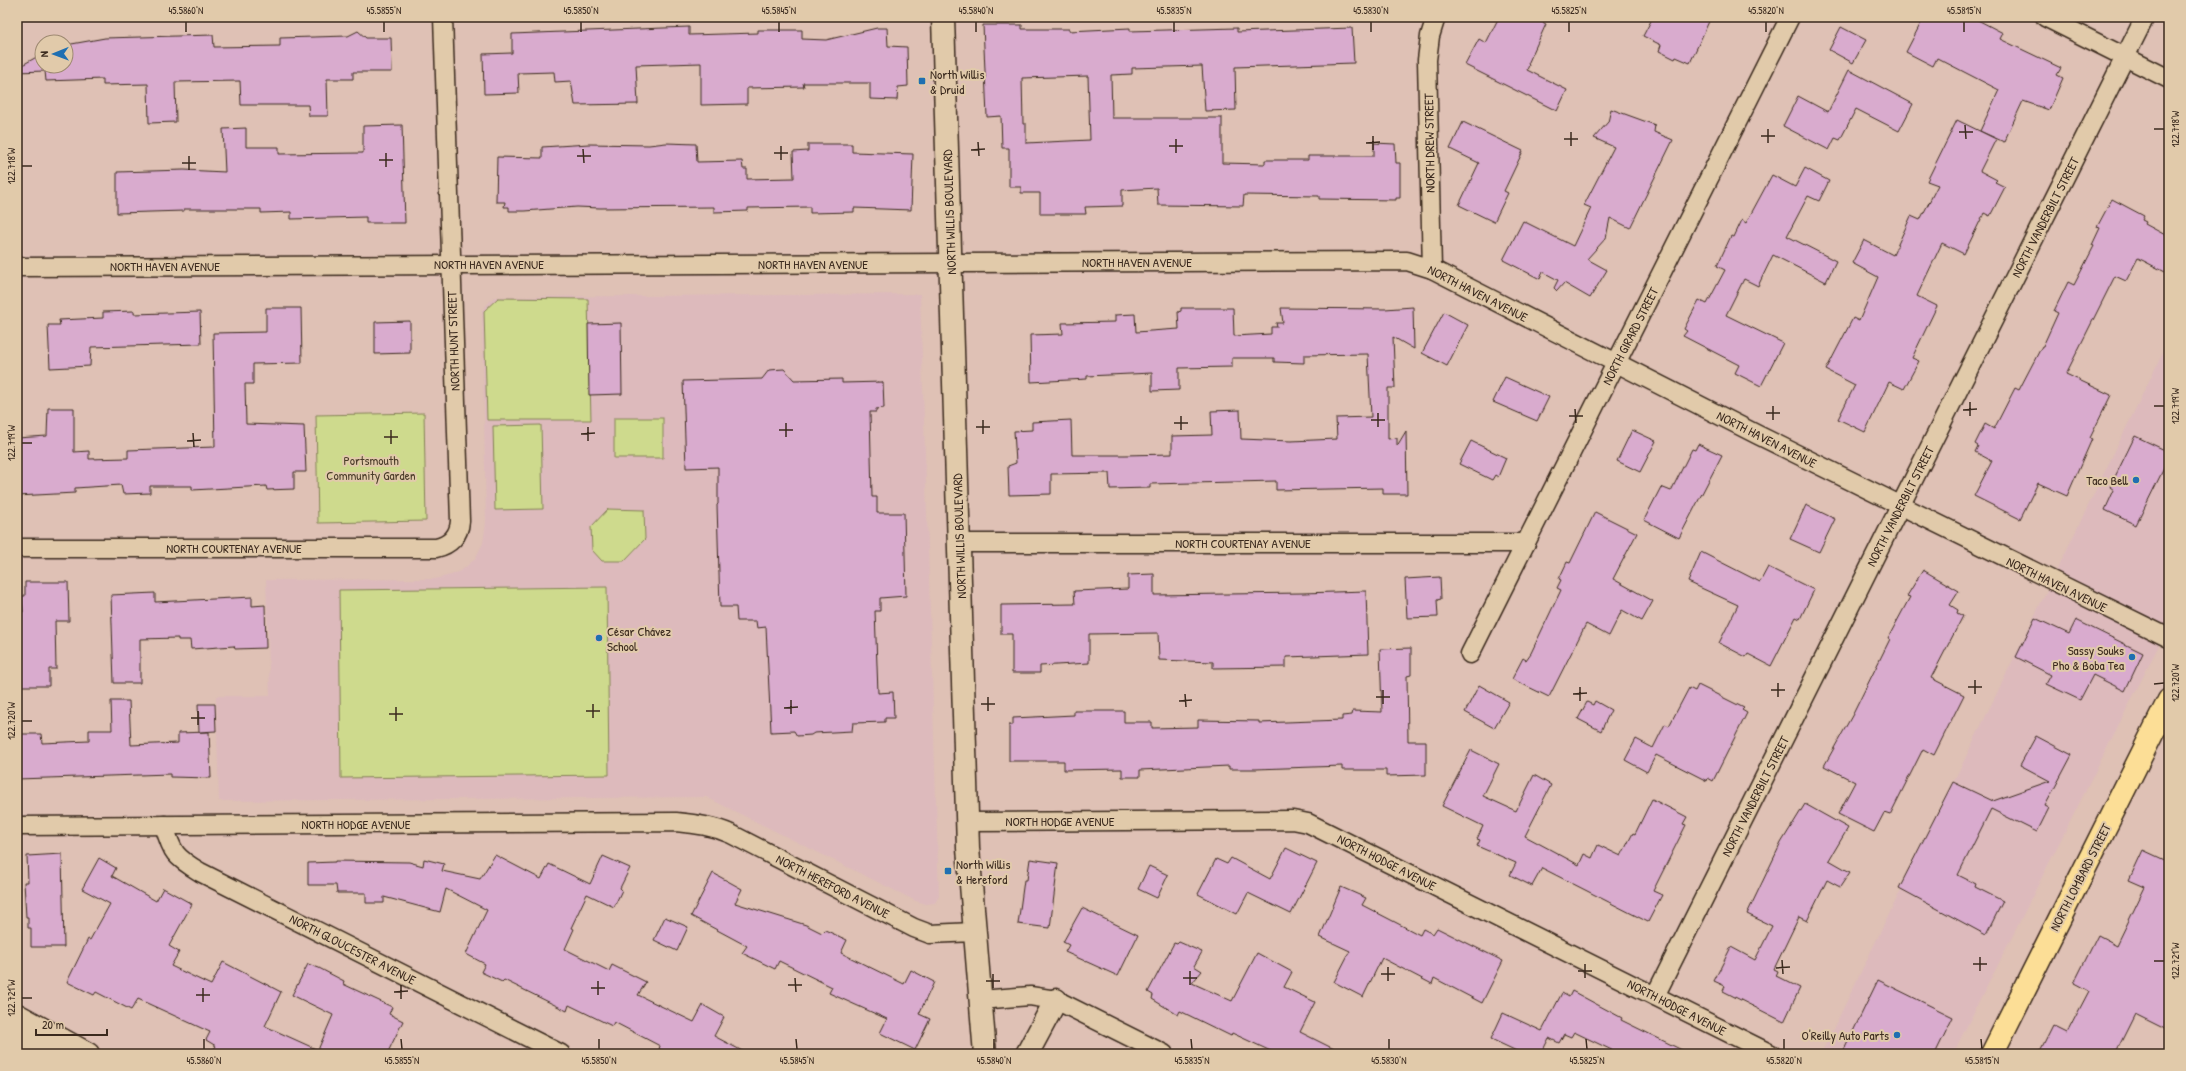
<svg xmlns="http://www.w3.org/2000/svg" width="2186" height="1071" font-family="'Patrick Hand',sans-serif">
  <rect width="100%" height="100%" fill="#dfc1b5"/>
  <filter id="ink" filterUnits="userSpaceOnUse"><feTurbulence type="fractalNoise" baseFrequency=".025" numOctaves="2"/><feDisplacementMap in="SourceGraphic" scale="8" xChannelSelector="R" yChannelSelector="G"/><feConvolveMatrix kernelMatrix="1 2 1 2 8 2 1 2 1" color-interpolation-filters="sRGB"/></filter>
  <g filter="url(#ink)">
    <!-- built -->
    <g fill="#ddbabc">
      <path d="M920 294 939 896 935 903 926 904 916 901 706 797 219 801 216 696H270L266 580 435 579 451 575 462 570 475 559 483 543 486 523 482 310 494 297Z"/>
      <path d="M2169 340V625L1953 1054H1821Z"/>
    </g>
    <!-- green -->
    <g fill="#ceda8d" stroke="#848256">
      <path d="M498 298 588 299 591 420H487L484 311Z"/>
      <path d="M424 413 426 521 318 523 316 415Z"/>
      <rect x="614" y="418" width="49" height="40"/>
      <path d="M541 425 543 509 495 510 493 426Z"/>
      <path d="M608 509 644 510 645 539 624 561H602L592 550 591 527Z"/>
      <path d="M607 587 609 775 341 778 339 590Z"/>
    </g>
    <!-- building -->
    <g fill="#d9abce" stroke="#3b2a1e" fill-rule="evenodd">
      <path d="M1499 17H1533L1546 24 1528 64 1529 65 1527 70 1567 90 1557 111 1465 65 1479 39 1486 43Z"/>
      <path d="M1653 17H1711L1690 63 1676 57 1675 59 1659 51 1661 45 1643 36Z"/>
      <path d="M1924 17H1972L2003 33 2000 39 2061 68 2057 75 2063 78 2049 110 2023 101 2004 142 1980 131 1999 90 1937 58 1933 66 1906 52Z"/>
      <path d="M983 25H1022V29H1069V31L1130 28V31L1237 28V32L1352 28 1354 63 1235 67 1236 110 1205 111 1202 66 1132 68V74L1111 75 1112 118H1222V163L1265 164V160H1308V156H1374V143L1395 144 1396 163H1400V198H1396V200L1319 199V196L1244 195 1243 206 1158 205 1157 188 1122 190V206L1085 207 1086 214H1040V193H1021V187H1009V148H1002L1001 116 987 117ZM1088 76 1090 140 1026 143V124H1023L1022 78Z"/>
      <path d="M689 27V35L758 33V30H802V39L826 40 877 28H887L888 46 907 47 908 86 898 87 897 100 870 99V83H803L804 87 747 88V104L701 105V63L636 65 638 104 575 105 571 81 555 82 554 72 518 73 519 93 484 94 483 54 512 53V34Z"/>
      <path d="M1841 27 1866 40 1853 63 1829 50Z"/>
      <path d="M358 31 366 38H391L392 72H353V79H327L328 116H309L308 105H241L240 81 175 82 176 122 149 123 148 84 103 85V79L46 81 45 71 17 72V68L42 54V66H66V45L105 38 213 35 214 47 280 46V38L348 36Z"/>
      <path d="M1849 70 1913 104 1899 131 1856 109 1840 140 1835 138 1829 150 1783 126 1798 96 1828 112Z"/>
      <path d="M1611 109 1655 125 1654 132 1673 140 1630 228 1610 218 1606 238 1587 259 1607 270 1590 298 1564 283 1557 291 1554 288 1558 280 1543 272 1540 279 1503 260 1523 221 1573 246 1591 208 1584 205 1614 147 1594 138 1608 122Z"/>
      <path d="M1957 120 1996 139 1980 171 1997 180 1995 182 2005 187 1990 216 1984 213 1964 254 1942 243 1917 296 1937 306 1912 358 1919 361 1904 389 1889 382 1865 432 1838 419 1855 385 1826 370 1853 318 1859 321 1878 277 1852 263 1864 240 1893 255 1911 216 1920 220 1938 185 1927 181Z"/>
      <path d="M1463 122 1523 151 1504 191 1508 193 1494 222 1459 205 1479 163 1450 149Z"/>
      <path d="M402 125 405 223H366V217L291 219V212L261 213V209H184V211L117 213V172L184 170 225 172 223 129 246 128V147H279V154L363 153V126Z"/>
      <path d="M666 143 696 144 697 162 742 161 743 169H747V179L794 178 793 152 808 151V144H852V152L913 154 911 210 854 208V212L810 213V207L748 208V211L714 212V207L600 208 577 207 524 211H509V207H504L505 202H496L497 157 542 158V147L589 144 649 145Z"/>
      <path d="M1805 168 1829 181 1819 201 1808 196 1787 236 1836 261 1826 282 1773 255 1758 286 1744 279 1726 315 1783 343 1761 386 1735 373 1739 365 1683 336 1687 331 1684 329 1699 300 1707 304 1725 270 1717 266 1731 236 1734 237 1742 220 1746 223 1772 175 1795 187Z"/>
      <path d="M2112 199 2144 216 2142 220 2146 222 2145 224 2169 237V274L2138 258 2126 281 2115 276 2066 374 2111 395 2090 438 2092 439 2067 496 2038 483 2020 519 1974 496 1992 461 1975 452 1978 446 1975 444 1985 424 1994 429 2015 388 2019 390 2042 346H2043L2058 313 2054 311 2068 282 2074 285 2094 246 2092 245 2100 228 2097 227Z"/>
      <path d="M1413 307 1414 349 1393 337 1395 388H1388V439L1397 438V446L1406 431 1407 494H1383V488L1276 490V481L1150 484V488L1110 489 1109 473 1051 474V494L1009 495 1008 466 1016 463 1014 431 1032 430V422L1071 420 1072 455H1125L1172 454V436L1212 435 1211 411 1240 410 1241 439 1291 441 1337 439 1336 418 1371 417 1368 354 1304 355V363L1274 362V358H1232V367L1179 368V390L1152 391V373L1087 376V379L1031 382 1030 335 1063 334 1062 323 1115 322V315L1135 314 1136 332 1179 329 1178 312 1181 311V308H1233L1234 336 1271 334V327H1277L1276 323H1283L1281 308 1385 309Z"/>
      <path d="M266 308H301L302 363 253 364V384H245L246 424 304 426 306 472H294V489L267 490 266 486 192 490V486H150V493L123 494 121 485 75 488V493L17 496V438L47 436 48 408H74V452L89 451V459L128 458V450L215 447 213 333 266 332Z"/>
      <path d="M134 311V314L200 312 201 344 91 347 90 366 50 368 48 325H60L59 320 103 318V312Z"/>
      <path d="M1444 312 1468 325 1447 366 1422 353Z"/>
      <path d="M410 321V353L375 354V322Z"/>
      <path d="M621 323 622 394 589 395 588 324Z"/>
      <path d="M784 369 794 380 842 379V383L883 382 884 408 876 409V412H870L872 497H877V513H904L906 596 880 598V611H875L878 693 893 692 894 718H885V722L853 723 852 731 814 733 811 735 797 736 794 731 771 732 766 627 757 628 756 621H737L736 607H720L717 505 718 504V467L686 468 683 381 762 379 769 370Z"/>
      <path d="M1505 377 1549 397 1537 421 1493 402Z"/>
      <path d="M1632 430 1656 441 1640 472 1617 461Z"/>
      <path d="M2135 436 2169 452V458L2136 525 2105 510 2114 490 2110 487Z"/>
      <path d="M1471 441 1506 458 1498 477 1495 475 1492 480 1459 464Z"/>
      <path d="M1698 444 1722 455 1679 538 1644 520 1661 487 1671 491 1692 449 1695 450Z"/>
      <path d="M1806 505 1835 519 1819 552 1790 539Z"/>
      <path d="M1595 512 1637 533 1613 579 1653 601 1642 621 1622 610 1609 636 1586 624 1549 697 1512 679 1523 658 1526 660 1531 653 1561 590 1557 588 1561 580 1559 579 1567 562 1570 563Z"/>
      <path d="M1701 552 1760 582 1768 567 1814 590 1800 619 1796 617 1771 666 1748 654 1746 657 1719 643 1738 605 1688 582Z"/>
      <path d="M1923 570 1959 591 1950 605 1958 610 1957 613 1963 616 1931 678 1964 695 1934 755 1923 749 1890 815 1884 813 1874 832 1838 814 1855 782 1824 766 1853 714 1890 639 1888 638 1910 597 1907 596Z"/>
      <path d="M1154 574V595L1303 593 1366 591 1368 654 1286 657V667L1213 668V662L1159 660 1158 633 1089 634V663L1040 666V673H1012V634H1001V605L1075 604 1074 591 1128 589V575Z"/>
      <path d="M1440 577 1441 599 1437 600 1438 617 1407 618 1405 579Z"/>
      <path d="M25 582H68L69 621H55L56 669H49V686H18L17 612H23L22 596H25Z"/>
      <path d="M155 593V602L252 597V606L265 605 266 648 235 649 234 646 191 649 190 640H178V638L140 639V683H114L111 595Z"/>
      <path d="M2035 618 2069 634 2076 620 2143 653 2125 691 2093 675 2080 700 2046 684 2051 675 2016 657Z"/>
      <path d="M1411 648V675L1407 676 1408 741H1426V775L1386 776V770H1342V766L1256 769H1229V766L1140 770V777H1122V769L1064 770V761H1009V725H1013V718L1074 715V711H1124V722H1152V728L1198 727V720L1259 721V723L1342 720V716L1352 715 1353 711 1382 712 1380 649Z"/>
      <path d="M1479 685 1509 702 1494 728 1465 712Z"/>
      <path d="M1698 685 1744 708 1742 710 1747 713 1713 781 1708 778 1707 781 1656 755 1647 772 1625 760 1636 739 1653 748 1665 724 1669 726 1689 688 1695 691Z"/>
      <path d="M111 701H129L131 745 178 743V733L209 732 211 778 170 777V774L17 779V734H41L42 743 89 741V730H112Z"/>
      <path d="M1595 701 1611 710 1601 731 1578 719 1587 702 1593 705Z"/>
      <path d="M198 704H215L216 731 199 732Z"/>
      <path d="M2036 736 2072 755 2045 806 2049 808 2037 832 1991 809 1958 875 1976 884 1975 887 2003 901 1986 935 1899 888 1953 782 1993 801 2050 781 2020 765Z"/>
      <path d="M1471 750 1499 764 1483 796 1516 811 1534 775 1551 785 1525 836 1579 865 1584 854 1592 858 1598 845 1621 856 1633 833 1635 834 1652 799 1687 817 1683 824 1686 825 1653 891 1662 895 1648 922 1542 868 1532 886 1510 875 1516 863 1477 846 1480 840 1477 839 1483 826 1442 806Z"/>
      <path d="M1805 804 1848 828 1829 860 1850 872 1840 887 1827 880 1807 921 1799 917 1774 969 1778 971 1776 976 1800 988 1784 1022 1723 991 1725 986 1714 981 1731 947 1755 960 1772 926 1747 914 1781 843Z"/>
      <path d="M1286 848 1317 863 1291 914 1248 893 1237 914 1198 894 1216 859 1227 864 1231 858 1270 879Z"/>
      <path d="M2143 850 2169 862V1031L2135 1014 2115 1054H2039L2053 1026 2067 1033 2089 991 2074 983 2098 935 2117 945 2145 887 2129 880Z"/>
      <path d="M62 854 64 947H31V928H28V917H26L24 882H28L27 856Z"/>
      <path d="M495 855 541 879 549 864 590 884 603 856 630 868 620 888 622 890 614 907 587 894 571 928 574 929 565 949 609 971 612 965 646 982 638 995 694 1022 703 1005 724 1017 714 1036 748 1054H669L659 1049 660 1046 614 1022 612 1026 569 1005 567 1011 504 980 502 982 481 972 485 964 466 954 487 910 446 889 440 912 384 897V903H366V893H337L336 885H308V863L335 862V861L409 862 423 866 424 859 444 864 442 871 480 879Z"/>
      <path d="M99 858 116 868 112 876 156 901 163 888 192 904 169 946 179 952 171 966 211 985 223 962 281 992 265 1026 318 1050 333 1015 292 995 308 964 319 968 344 981 343 984 392 1007 389 1014 403 1021 387 1054H211L216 1046 206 1040 210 1032 138 999 131 1010 96 992 94 995 67 982 88 939 90 940 110 904 82 889Z"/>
      <path d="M1030 859 1058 863 1050 928 1018 924 1024 880H1027Z"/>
      <path d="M1149 866 1168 875 1157 898 1138 889Z"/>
      <path d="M713 873 742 889 735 903 806 925 822 933 825 930 847 940 841 953 904 984 911 970 934 982 919 1014 930 1019 915 1050 880 1033 887 1019 829 993 832 987 779 961 775 969 742 953 747 946 691 916Z"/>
      <path d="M1341 887 1366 898 1362 905 1420 935 1423 929 1433 934 1437 928 1503 961 1482 1003 1434 978 1432 984 1382 958 1363 997 1334 982 1350 951 1320 937Z"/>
      <path d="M1082 908 1138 935 1118 976 1065 952 1069 945 1063 942Z"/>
      <path d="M665 917 688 927 677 951 654 940Z"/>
      <path d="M1179 942 1202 952 1194 966 1202 971 1192 983 1232 1001 1257 953 1292 972 1284 987 1315 1002 1300 1032 1344 1054H1277L1232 1033 1231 1036 1180 1011 1178 1015 1152 999 1153 995 1148 992 1174 943 1177 944Z"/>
      <path d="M1878 980 1953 1017 1935 1054H1842Z"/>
      <path d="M1572 991 1622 1018 1621 1020 1690 1054H1620L1574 1032 1571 1037 1564 1034 1559 1043 1549 1038 1541 1054H1523L1491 1039 1503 1013 1542 1031 1562 993 1569 997Z"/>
    </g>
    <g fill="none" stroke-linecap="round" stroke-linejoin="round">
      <defs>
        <g id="street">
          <path d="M2045 17 2169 79"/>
          <path d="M17 267 1407 261 1432 269 1758 435 2169 638"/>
          <path d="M1432 269 1427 60 1430 36 1436 17"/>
          <path d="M959 543H1526"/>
          <path d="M17 548H436C450 545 459 536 460 521L443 17"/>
          <path d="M1470 654 1790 17"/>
          <path d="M967 822 1293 820 1308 823 1771 1054"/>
          <path d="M164 825C172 853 175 857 200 872L561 1054"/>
          <path d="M17 826 676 822C696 824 713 826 731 834L914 928 930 934 974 932"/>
          <path d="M1655 996 2145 17"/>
          <path d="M980 1000 1030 996 1056 1000 1164 1054"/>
        </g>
        <g id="secondary">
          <path d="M943 17 968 848 985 1054"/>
          <path d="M17 1015 88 1054"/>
          <path d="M17 1037 58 1054"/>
          <path d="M1027 1054 1056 1000"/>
        </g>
        <path id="primary" d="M1992 1054 2169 700"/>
      </defs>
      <!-- street casing -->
      <use href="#street" stroke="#3b2a1e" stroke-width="21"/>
      <!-- secondary casing -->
      <use href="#secondary" stroke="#3b2a1e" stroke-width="25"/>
      <!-- primary casing -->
      <use href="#primary" stroke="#3b2a1e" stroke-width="25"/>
      <!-- street -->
      <use href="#street" stroke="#e1caaa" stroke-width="18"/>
      <!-- secondary -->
      <use href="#secondary" stroke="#e1caaa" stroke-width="22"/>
      <!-- primary -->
      <use href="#primary" stroke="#fcde96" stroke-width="22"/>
    </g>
  </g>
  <!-- ticks -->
  <path fill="none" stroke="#3b2a1e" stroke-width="1.5" d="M186 22V32M384 22V32M581 22V32M779 22V32M976 22V32M1174 22V32M1371 22V32M1569 22V32M1766 22V32M1964 22V32M1965 125 1966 139M1768 129V143M2154 129H2164M1571 132V146M1959 132H1973M1373 136V150M1761 136H1775M1176 139V153M1564 139H1578M978 142 979 156M1366 143 1380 142M781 146V160M1169 146H1183M583 149 584 163M971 150 985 149M386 153V167M774 153H788M189 156V170M577 156H591M379 160H393M182 163H196M22 166H32M1970 402V416M1773 406V420M2154 406H2164M1575 409 1576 423M1963 410 1977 409M1378 413V427M1766 413H1780M1181 416V430M1569 416H1583M983 420V434M1371 420H1385M786 423V437M1174 423H1188M588 427V441M976 427H990M391 430V444M779 430H793M193 433 194 447M581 434 595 433M384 437H398M187 441 201 440M22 443H32M1975 680V694M1778 683V697M2154 684 2164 683M1580 687V701M1968 687H1982M1383 690V704M1771 690H1785M1185 694 1186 707M1573 694 1587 693M988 697V711M1376 697H1390M791 700V714M1179 701 1192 700M593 704V718M981 704H995M396 707V721M784 708 798 707M198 711V725M586 711H600M389 714H403M191 718H205M22 721H32M1980 957V971M1782 960 1783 974M2154 961H2164M1585 964V978M1973 964H1987M1388 967V981M1776 968 1790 967M1190 971V985M1578 971H1592M993 974V988M1381 974H1395M795 978 796 992M1183 978H1197M598 981V995M986 981H1000M401 985V999M788 985H802M203 988V1002M591 988H605M394 992 408 991M196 995H210M22 998H32M204 1039V1049M401 1039 402 1049M599 1039V1049M796 1039 797 1049M994 1039V1049M1191 1039 1192 1049M1389 1039V1049M1586 1039 1587 1049M1784 1039V1049M1981 1039 1982 1049"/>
  <!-- markers -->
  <g fill="#1f6fb2" stroke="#e1caaa" stroke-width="1.5">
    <rect x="918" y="77" width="8" height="8" rx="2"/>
    <circle cx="2136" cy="480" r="4"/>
    <circle cx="599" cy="638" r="4"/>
    <circle cx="2132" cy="657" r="4"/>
    <rect x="944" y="867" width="8" height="8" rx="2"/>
    <circle cx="1897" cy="1035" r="4"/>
  </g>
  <g text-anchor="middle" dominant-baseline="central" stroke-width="4" stroke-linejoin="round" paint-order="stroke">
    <!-- poi labels -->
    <g font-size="13" fill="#3b2a1e" stroke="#e1caaa" text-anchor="start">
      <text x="930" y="74">North Willis<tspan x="930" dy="15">&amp; Druid</tspan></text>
      <text x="2128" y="480" text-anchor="end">Taco Bell</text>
      <text x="607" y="631">César Chávez<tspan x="607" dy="15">School</tspan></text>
      <text x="2124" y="650" text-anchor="end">Sassy Souks<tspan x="2124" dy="15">Pho &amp; Boba Tea</tspan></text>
      <text x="956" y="864">North Willis<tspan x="956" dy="15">&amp; Hereford</tspan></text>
      <text x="1889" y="1035" text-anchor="end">O'Reilly Auto Parts</text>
    </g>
    <!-- street labels -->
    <g font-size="13" fill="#3b2a1e" stroke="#e1caaa">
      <text transform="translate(1429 143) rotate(-91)">NORTH DREW STREET</text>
      <text transform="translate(949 212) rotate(-92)">NORTH WILLIS BOULEVARD</text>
      <text transform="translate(2045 217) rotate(-63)">NORTH VANDERBILT STREET</text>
      <text x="1137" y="262">NORTH HAVEN AVENUE</text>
      <text x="489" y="264">NORTH HAVEN AVENUE</text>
      <text x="813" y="264">NORTH HAVEN AVENUE</text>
      <text x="165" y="266">NORTH HAVEN AVENUE</text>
      <text transform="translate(1478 293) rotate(27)">NORTH HAVEN AVENUE</text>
      <text transform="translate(1630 336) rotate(-63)">NORTH GIRARD STREET</text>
      <text transform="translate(453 341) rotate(-92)">NORTH HUNT STREET</text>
      <text transform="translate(1767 439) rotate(27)">NORTH HAVEN AVENUE</text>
      <text transform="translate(1900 506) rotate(-63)">NORTH VANDERBILT STREET</text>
      <text transform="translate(959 536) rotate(-92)">NORTH WILLIS BOULEVARD</text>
      <text x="1243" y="543">NORTH COURTENAY AVENUE</text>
      <text x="234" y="548">NORTH COURTENAY AVENUE</text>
      <text transform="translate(2057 584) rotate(26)">NORTH HAVEN AVENUE</text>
      <text transform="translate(1755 796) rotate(-63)">NORTH VANDERBILT STREET</text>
      <text x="1060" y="821">NORTH HODGE AVENUE</text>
      <text x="356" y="824">NORTH HODGE AVENUE</text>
      <text transform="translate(1387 862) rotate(27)">NORTH HODGE AVENUE</text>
      <text transform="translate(2080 877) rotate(-63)">NORTH LOMBARD STREET</text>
      <text transform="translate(833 886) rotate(27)">NORTH HEREFORD AVENUE</text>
      <text transform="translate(353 949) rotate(27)">NORTH GLOUCESTER AVENUE</text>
      <text transform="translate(1677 1007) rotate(27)">NORTH HODGE AVENUE</text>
    </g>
    <!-- park labels -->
    <g font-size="13" fill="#4a3c29" stroke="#e1caaa">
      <text x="371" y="460">Portsmouth<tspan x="371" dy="15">Community Garden</tspan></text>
    </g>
  </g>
  <!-- margin -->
  <rect width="2186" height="1071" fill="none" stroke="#e1caaa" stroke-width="44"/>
  <!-- north arrow -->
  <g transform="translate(54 54) rotate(269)"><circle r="19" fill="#e1caaa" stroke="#9f8a72"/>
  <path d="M0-3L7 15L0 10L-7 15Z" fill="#1f6fb2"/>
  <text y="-6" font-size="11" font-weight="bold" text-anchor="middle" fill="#3b2a1e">N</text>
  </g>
  <!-- scale -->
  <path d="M36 1029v6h71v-6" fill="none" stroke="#3b2a1e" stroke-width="2"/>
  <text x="42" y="1029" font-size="12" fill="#3b2a1e" stroke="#e1caaa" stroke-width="3" paint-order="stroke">20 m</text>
  <rect x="22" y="22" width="2142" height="1027" fill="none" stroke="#3b2a1e" stroke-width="1.5"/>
  <g font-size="10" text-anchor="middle" fill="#3b2a1e">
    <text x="186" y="14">45.5860°N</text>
    <text x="384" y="14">45.5855°N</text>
    <text x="581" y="14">45.5850°N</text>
    <text x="779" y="14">45.5845°N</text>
    <text x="976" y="14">45.5840°N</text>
    <text x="1174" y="14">45.5835°N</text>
    <text x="1371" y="14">45.5830°N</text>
    <text x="1569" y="14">45.5825°N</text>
    <text x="1766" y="14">45.5820°N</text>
    <text x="1964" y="14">45.5815°N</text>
    <text transform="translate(2175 129) rotate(-90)" y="4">122.718°W</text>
    <text transform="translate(11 166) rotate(-90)" y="4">122.718°W</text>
    <text transform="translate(2175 406) rotate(-90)" y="4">122.719°W</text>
    <text transform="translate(11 443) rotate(-90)" y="4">122.719°W</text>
    <text transform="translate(2175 683) rotate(-90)" y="4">122.720°W</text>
    <text transform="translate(11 721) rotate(-90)" y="4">122.720°W</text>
    <text transform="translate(2175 961) rotate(-90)" y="4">122.721°W</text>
    <text transform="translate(11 998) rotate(-90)" y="4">122.721°W</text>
    <text x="204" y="1064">45.5860°N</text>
    <text x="402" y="1064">45.5855°N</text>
    <text x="599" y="1064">45.5850°N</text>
    <text x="797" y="1064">45.5845°N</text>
    <text x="994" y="1064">45.5840°N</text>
    <text x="1192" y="1064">45.5835°N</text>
    <text x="1389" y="1064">45.5830°N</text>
    <text x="1587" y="1064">45.5825°N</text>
    <text x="1784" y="1064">45.5820°N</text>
    <text x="1982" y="1064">45.5815°N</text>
  </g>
</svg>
